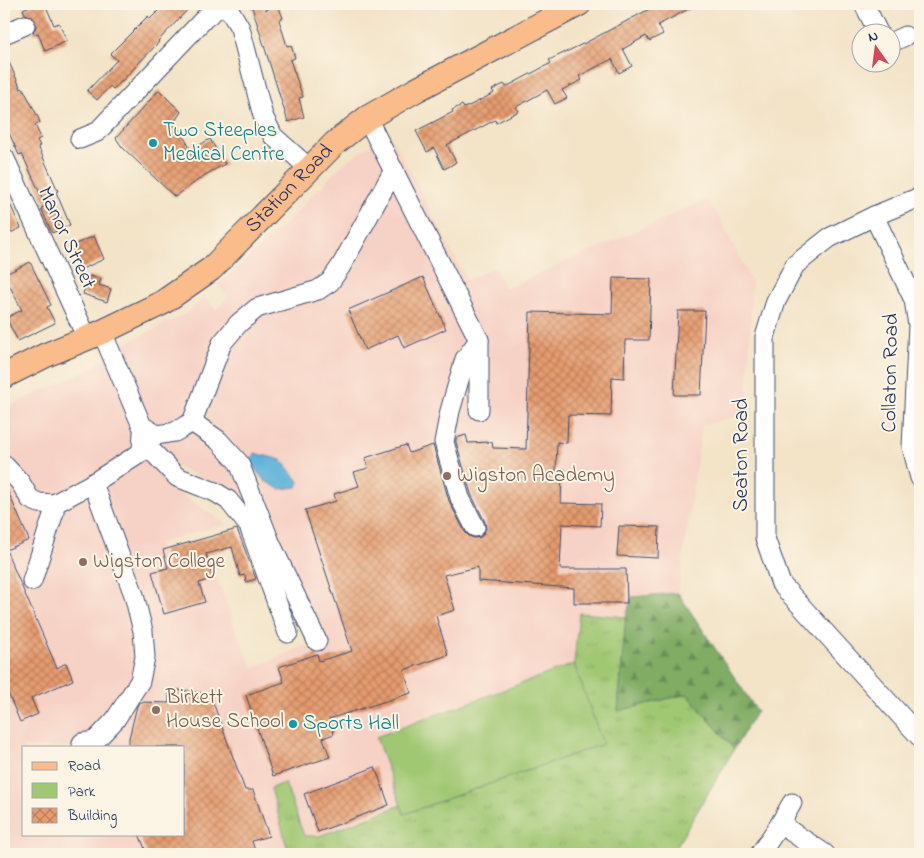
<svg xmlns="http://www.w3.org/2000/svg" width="924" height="858" font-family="'Indie Flower',sans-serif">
  <defs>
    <pattern id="grass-tufts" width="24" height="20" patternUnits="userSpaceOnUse" patternTransform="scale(1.25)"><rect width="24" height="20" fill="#a0c772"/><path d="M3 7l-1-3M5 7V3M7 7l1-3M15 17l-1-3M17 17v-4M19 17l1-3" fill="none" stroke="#89ab65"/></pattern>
    <pattern id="forest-firs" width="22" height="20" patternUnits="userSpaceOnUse" patternTransform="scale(1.25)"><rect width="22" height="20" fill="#80ac64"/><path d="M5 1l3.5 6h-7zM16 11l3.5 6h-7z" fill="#688c56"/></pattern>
    <pattern id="building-cross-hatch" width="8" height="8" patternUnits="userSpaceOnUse" patternTransform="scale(1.25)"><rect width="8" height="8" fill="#e69b6d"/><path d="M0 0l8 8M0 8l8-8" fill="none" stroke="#ba7f5d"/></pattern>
  </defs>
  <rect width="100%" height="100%" fill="#fcf5e5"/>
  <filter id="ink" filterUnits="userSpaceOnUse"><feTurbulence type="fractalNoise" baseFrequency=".02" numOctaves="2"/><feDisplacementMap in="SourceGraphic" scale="10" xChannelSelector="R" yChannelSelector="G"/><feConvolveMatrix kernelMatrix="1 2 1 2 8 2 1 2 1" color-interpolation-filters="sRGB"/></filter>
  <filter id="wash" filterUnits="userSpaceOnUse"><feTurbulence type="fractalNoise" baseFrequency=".0096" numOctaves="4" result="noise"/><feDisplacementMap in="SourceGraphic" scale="20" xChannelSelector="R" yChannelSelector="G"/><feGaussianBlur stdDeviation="1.12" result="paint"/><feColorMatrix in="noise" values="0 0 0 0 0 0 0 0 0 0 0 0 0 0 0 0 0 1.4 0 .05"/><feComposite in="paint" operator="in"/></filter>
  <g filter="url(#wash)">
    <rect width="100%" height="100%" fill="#f3e3c7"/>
    <!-- built -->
    <path fill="#f6d1c5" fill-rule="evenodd" d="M389 132 467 280 494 267 505 289 706 200 719 216 752 283 747 414 702 425 678 593 757 711 672 854H4V408L95 367 124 344 189 312 204 297 216 309 229 297 217 285 278 231 344 163ZM143 451 246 498 309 644 253 668 233 623 217 577 213 578 207 556 165 566 158 543 226 524 176 491ZM24 747H184V834H24Z"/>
    <!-- grass -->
    <path fill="url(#grass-tufts)" stroke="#5e7b68" d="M579 613 626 617 618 711 687 694 734 749 672 854H289L271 788 285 783 304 836H319L401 805 404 814 602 744 574 664Z"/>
    <!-- forest -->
    <path fill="url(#forest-firs)" stroke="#4e6e61" d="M678 593 757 711 734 749 687 694 618 711 626 617 632 597Z"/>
    <!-- park -->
    <path fill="#a0c772" stroke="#5e7b68" d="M574 664 603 744 404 814 376 737Z"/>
    <!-- water -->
    <path fill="#5db2da" stroke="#3c709c" d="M255 453 281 460 299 481 297 487 280 489 265 481 251 464Z"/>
    <g id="blocks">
      <!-- building -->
      <g fill="url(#building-cross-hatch)">
        <path d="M34 4H45L54 25 59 23 67 41 45 51 38 33 34 34 33 32 36 27 35 20 31 16 25 14 23 9Z"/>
        <path d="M165 4H193L158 41 159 42 122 81 113 89 110 86 97 100 87 91 117 60 110 54 148 16 150 19Z"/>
        <path d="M251 4H263L266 10 278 5 283 18 279 20 287 46 291 45 295 58 290 60 303 97 299 98 304 117 288 122Z"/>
        <path d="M659 4H698L658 25 663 34 649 41 646 36 623 49 632 66 619 73 612 59 579 76 582 80 562 90 567 98 555 104 547 90 516 107 519 111 496 123 495 120 447 145 456 162 450 166 444 169 434 148 427 152 416 131 453 112 452 110 462 105 464 108 473 104 494 93 492 90 504 84 506 87 551 63 549 60 587 42Z"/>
        <path d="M4 51 21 89 23 88 38 117 40 123 35 125 41 138 37 140 40 146H38L58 191 56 192 70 225 52 233 41 208 46 206 22 154 19 155 4 122Z"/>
        <path d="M159 90 181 112 175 121 191 150 210 139 225 164 205 175 175 197 122 147 116 138Z"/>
        <path d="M4 191 21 228 4 236Z"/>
        <path d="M94 236 104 259 82 269 71 246Z"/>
        <path d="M30 262 51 305 47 307 55 323 18 341 6 318 22 310 4 275Z"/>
        <path d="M89 276 101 279 99 285 111 289 107 302 83 294Z"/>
        <path d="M423 277 446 329 404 348 398 335 365 350 348 310Z"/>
        <path d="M613 278 651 279 649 340H625L624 378 612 377 611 416 568 415 567 443 557 442 556 471H562L561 503 601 504 600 526 562 524 560 569H626L627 603H574V588L478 581V567L444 575 455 610 436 616 448 655 404 670 411 693 329 719 334 734 323 738 330 757 273 776 246 695 284 682 279 667 317 654 319 661 352 651 305 510 336 501 334 494 359 486 354 472 368 468 365 458 406 445 409 453 433 445 449 501 465 532 469 536 474 538 481 537 484 533 486 528 485 522 471 494 456 442V438L466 435 468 443 492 442 493 448 526 449 530 312 612 314Z"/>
        <path d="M678 311H705L701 395H674Z"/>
        <path d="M4 482 29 540 6 550 57 668 66 663 73 680 31 698 38 714 20 722 4 683Z"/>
        <path d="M619 526 659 527 658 558 617 556Z"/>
        <path d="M237 529 256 579 246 582 245 575 240 576 232 547 206 554 213 578 199 583 205 602 164 614 152 572 168 568 163 550Z"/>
        <path d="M169 689 210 694 245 790H253L269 836 252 841 256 854H147L139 834H184V747H129V738L137 706 140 702 169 703Z"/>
        <path d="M375 767 389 805 318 832 304 794Z"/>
      </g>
    </g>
  </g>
  <g filter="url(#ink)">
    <use href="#blocks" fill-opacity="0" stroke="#3b4a6e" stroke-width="1"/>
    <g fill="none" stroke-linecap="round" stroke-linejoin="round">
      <defs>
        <g id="minor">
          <path d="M226 4 240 28 263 116 273 136 310 169"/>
          <path d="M864 4 878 32"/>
          <path d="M4 34 25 25"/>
          <path d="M892 42 905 36"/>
          <path d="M367 118 479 340V410"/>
          <path d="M80 139 97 132 205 18 223 4"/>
          <path d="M4 157 87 338"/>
          <path d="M920 197 874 216 829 238 795 265 776 301 765 337V538L781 584 920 737"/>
          <path d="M874 216 914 300 918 325 912 447 920 478"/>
          <path d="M102 332 142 426 157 435 175 432 192 422 222 343 239 323 257 308 318 290 330 282 341 266 394 170"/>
          <path d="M192 422 218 440 239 463 270 542 317 641"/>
          <path d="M143 442 177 477 215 492 228 500 249 526 288 633"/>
          <path d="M4 465 20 482 30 499 39 503 54 504 93 483 139 454 142 450 143 432"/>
          <path d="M475 527 460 498 444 442 450 411 465 359 479 340"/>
          <path d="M32 581 54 512V504"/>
          <path d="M82 743 95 741 115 720 140 681 145 657 143 631 134 595 93 483"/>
          <path d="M780 824 792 803"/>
          <path d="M760 854 780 824 825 854"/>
        </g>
        <g id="major">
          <path id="s1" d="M4 376 46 355 102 332 162 303 211 269 335 143 367 118 416 90 579 4"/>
        </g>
      </defs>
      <!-- minor casing -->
      <use href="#minor" stroke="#3b4a6e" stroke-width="21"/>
      <!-- major casing -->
      <use href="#major" stroke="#3b4a6e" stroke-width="26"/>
      <!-- minor -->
      <use href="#minor" stroke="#fff" stroke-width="19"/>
      <!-- major -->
      <use href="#major" stroke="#f9bc8a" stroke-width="24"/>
    </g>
  </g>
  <!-- markers -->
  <g fill="#0f9aa8" stroke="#fcf5e5" stroke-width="2">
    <circle cx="153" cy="143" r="5"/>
    <circle cx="293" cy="724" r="5"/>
  </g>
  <g fill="#8d6e63" stroke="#fcf5e5" stroke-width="2">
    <circle cx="447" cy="476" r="5"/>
    <circle cx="83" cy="562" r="5"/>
    <circle cx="156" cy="710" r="5"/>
  </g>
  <g text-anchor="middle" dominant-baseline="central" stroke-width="4" stroke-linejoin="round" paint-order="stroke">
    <!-- culture labels -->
    <g font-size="21" fill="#0d838f" stroke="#fcf5e5" text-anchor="start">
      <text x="163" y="131">Two Steeples<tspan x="163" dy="24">Medical Centre</tspan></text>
      <text x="303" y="724">Sports Hall</text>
    </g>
    <!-- street labels -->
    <g font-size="21" fill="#1b2f5e" stroke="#fcf5e5">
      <text stroke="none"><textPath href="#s1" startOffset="346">Station Road</textPath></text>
      <text transform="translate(66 238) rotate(65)">Manor Street</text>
      <text transform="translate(891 373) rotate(-89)">Collaton Road</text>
      <text transform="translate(742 455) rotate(-90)">Seaton Road</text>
    </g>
    <!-- education labels -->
    <g font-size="21" fill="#785e54" stroke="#fcf5e5" text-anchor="start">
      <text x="457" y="476">Wigston Academy</text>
      <text x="93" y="562">Wigston College</text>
      <text x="166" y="698">Birkett<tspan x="166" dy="24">House School</tspan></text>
    </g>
  </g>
  <!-- margin -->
  <rect width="924" height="858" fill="none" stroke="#fcf5e5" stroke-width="20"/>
  <!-- legend -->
  <rect x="22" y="746" width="162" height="90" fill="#fcf5e5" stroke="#a2a6af"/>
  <rect x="32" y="762" width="25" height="8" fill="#f9bc8a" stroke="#a2a6af"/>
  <text x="68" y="770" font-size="15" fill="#1b2f5e">Road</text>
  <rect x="32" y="783" width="25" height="15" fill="#a0c772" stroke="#a2a6af"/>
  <text x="68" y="796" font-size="15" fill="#1b2f5e">Park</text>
  <rect x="32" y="808" width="25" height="15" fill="url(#building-cross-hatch)" stroke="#a2a6af"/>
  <text x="68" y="820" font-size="15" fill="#1b2f5e">Building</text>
  <!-- north arrow -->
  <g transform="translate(876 48) rotate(346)"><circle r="24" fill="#fcf5e5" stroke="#a2a6af"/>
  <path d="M0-4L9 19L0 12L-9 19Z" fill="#d1495b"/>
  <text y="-8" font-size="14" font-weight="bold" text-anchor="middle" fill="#1b2f5e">N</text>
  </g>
</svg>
